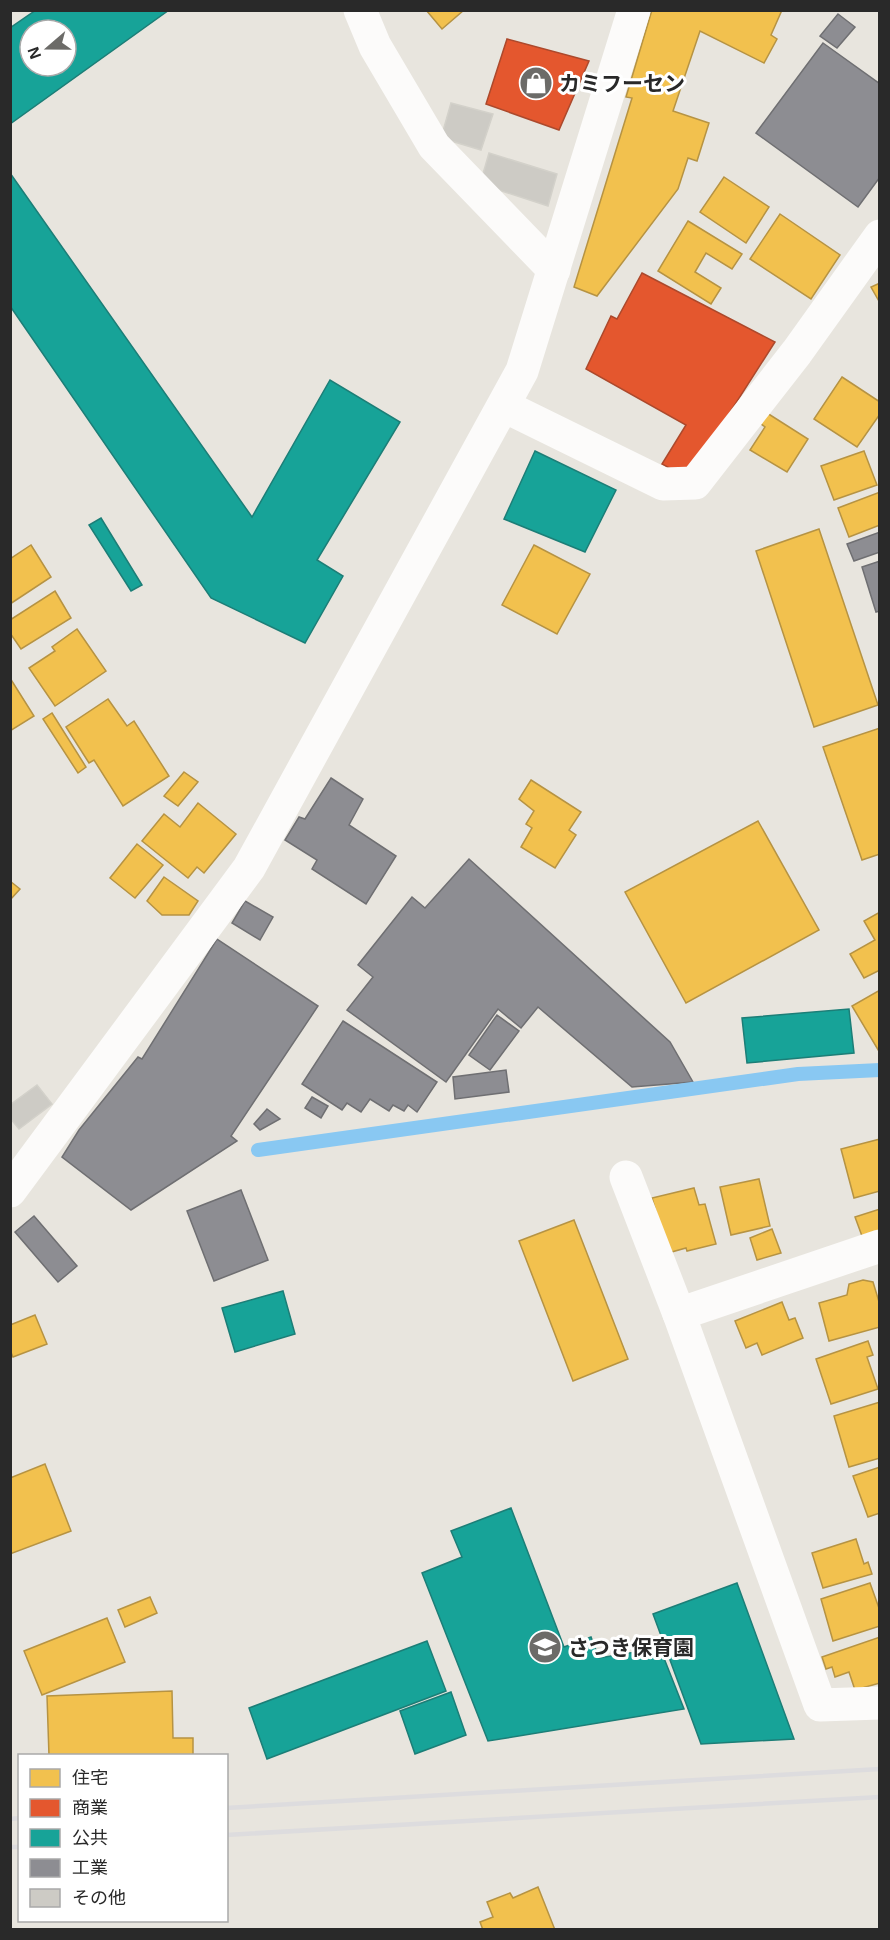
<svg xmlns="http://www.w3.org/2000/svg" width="890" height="1940" font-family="Arial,'Noto Sans JP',sans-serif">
  <rect width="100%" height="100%" fill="#e8e5de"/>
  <!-- homes -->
  <g fill="#f2c14e" stroke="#b69343" stroke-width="1.5">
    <path d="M426 10H464L442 29Z"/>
    <path d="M652 10H782L771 35 777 39 764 63 700 31 673 111 709 123 697 161 688 158 678 189 597 296 574 287 632 98 626 97Z"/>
    <path d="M724 177 769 207 746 243 700 212Z"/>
    <path d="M780 214 840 255 811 299 750 259Z"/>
    <path d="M688 221 742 254 732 269 706 253 695 272 721 288 711 304 658 271Z"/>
    <path d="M880 283V303L871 287Z"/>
    <path d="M842 377 880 402V414L857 447 814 419Z"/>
    <path d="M767 413 808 439 787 472 750 450 765 427 760 423Z"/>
    <path d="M864 451 877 485 834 500 821 466Z"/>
    <path d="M880 492V525L849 537 838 508Z"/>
    <path d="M819 529 878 705 814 727 756 551Z"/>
    <path d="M31 545 51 577 10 604V559Z"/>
    <path d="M534 545 590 574 557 634 502 605Z"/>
    <path d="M55 591 71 618 21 649 10 633V620Z"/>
    <path d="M77 629 106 671 55 706 29 668 55 651 52 647Z"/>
    <path d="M10 678 34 716 10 731Z"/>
    <path d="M108 699 127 726 134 721 169 776 123 806 94 760 89 763 66 727Z"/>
    <path d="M52 713 86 767 78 773 43 719Z"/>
    <path d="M880 728V854L862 860 823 747Z"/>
    <path d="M184 772 198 782 178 806 164 796Z"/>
    <path d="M531 780 581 812 569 830 576 835 555 868 521 847 532 828 526 824 534 811 519 799Z"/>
    <path d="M198 803 236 834 204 873 197 867 188 878 142 841 164 814 180 827Z"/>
    <path d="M758 821 819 930 686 1003 625 892Z"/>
    <path d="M137 844 163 865 135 898 110 878Z"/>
    <path d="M164 877 198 901 189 915H162L147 901Z"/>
    <path d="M10 881 20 889 10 900Z"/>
    <path d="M880 912V970L864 978 850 954 875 940 864 921Z"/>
    <path d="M880 990V1053L852 1006Z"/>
    <path d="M880 1139V1191L854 1198 841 1149Z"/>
    <path d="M759 1179 770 1226 731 1235 720 1187Z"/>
    <path d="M694 1188 699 1205 705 1204 716 1244 687 1251 686 1248 668 1253 652 1198Z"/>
    <path d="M880 1209V1230L862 1236 855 1217Z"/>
    <path d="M574 1220 628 1359 573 1381 519 1241Z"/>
    <path d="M772 1229 781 1253 757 1260 750 1238Z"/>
    <path d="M863 1280 873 1282 880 1305V1327L829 1341 819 1303 847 1295 849 1284Z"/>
    <path d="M782 1302 789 1320 795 1318 803 1338 762 1355 757 1343 746 1348 735 1321Z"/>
    <path d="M35 1315 47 1344 13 1357 10 1350V1325Z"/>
    <path d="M868 1341 873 1355 867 1357 878 1389 831 1404 816 1359Z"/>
    <path d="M880 1402V1458L849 1467 834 1416Z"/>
    <path d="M45 1464 71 1531 10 1554V1478Z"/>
    <path d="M880 1467V1513L868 1517 853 1476Z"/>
    <path d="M856 1539 864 1564 868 1562 872 1574 823 1588 812 1553Z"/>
    <path d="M870 1583 880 1611V1626L833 1641 821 1599Z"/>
    <path d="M150 1597 157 1613 125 1627 118 1610Z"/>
    <path d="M107 1618 125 1662 42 1695 24 1651Z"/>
    <path d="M880 1637V1683L855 1690 849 1672 835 1677 832 1667 826 1669 822 1657Z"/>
    <path d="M172 1691 173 1738H193V1756H49L47 1696Z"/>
    <path d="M538 1887 555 1930H483L480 1922 493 1917 487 1902 510 1893 513 1898Z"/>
  </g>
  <!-- shops -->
  <g fill="#e4572e" stroke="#ac492c" stroke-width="1.5">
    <path d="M507 39 589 61 559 130 486 104Z"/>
    <path d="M642 273 775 342 711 442 682 475 662 464 686 425 586 369 611 316 617 319Z"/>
  </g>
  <!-- public -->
  <g fill="#17a398" stroke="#1c7e77" stroke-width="1.5" fill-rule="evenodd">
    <path d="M36 10H169L10 124V28ZM30 30H66V66H30Z"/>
    <path d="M10 173 252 517 330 380 400 422 317 560 343 576 305 643 211 598 10 306Z"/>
    <path d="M535 451 616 490 585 552 504 519Z"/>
    <path d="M101 518 142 585 131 591 89 525Z"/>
    <path d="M849 1009 854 1053 747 1063 742 1018Z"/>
    <path d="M283 1291 295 1334 235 1352 222 1308Z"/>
    <path d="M511 1508 564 1647 591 1637 599 1658 660 1648 684 1709 488 1741 422 1573 462 1557 451 1531Z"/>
    <path d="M737 1583 794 1739 701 1744 653 1614Z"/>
    <path d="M427 1641 446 1691 267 1759 249 1708Z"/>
    <path d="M451 1692 466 1735 415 1754 400 1711Z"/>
  </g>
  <!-- industry -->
  <g fill="#8d8d92" stroke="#6f6f72" stroke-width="1.5">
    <path d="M838 14 855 27 837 48 820 36Z"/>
    <path d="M823 43 880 84V177L858 207 756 133Z"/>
    <path d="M880 532V552L854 561 847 544Z"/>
    <path d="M880 561V611L876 612 862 567Z"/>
    <path d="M331 778 363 799 349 825 396 856 366 904 312 869 317 860 285 840 299 817 305 819Z"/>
    <path d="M469 859 670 1042 693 1082 632 1087 538 1007 521 1028 498 1009 446 1082 347 1010 373 977 358 965 412 897 425 908Z"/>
    <path d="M245 901 273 917 260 940 232 923Z"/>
    <path d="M217 939 318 1006 231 1136 237 1141 131 1210 62 1157 79 1130 138 1057 142 1059Z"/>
    <path d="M497 1015 519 1031 490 1070 469 1055Z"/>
    <path d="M343 1021 437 1082 417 1112 408 1105 404 1111 393 1105 389 1111 370 1099 361 1112 347 1103 342 1110 302 1084Z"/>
    <path d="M506 1070 509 1092 455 1099 453 1077Z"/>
    <path d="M312 1097 328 1106 321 1118 305 1108Z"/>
    <path d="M267 1109 280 1119 260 1130 254 1124Z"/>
    <path d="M241 1190 268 1260 214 1281 187 1211Z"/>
    <path d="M34 1216 77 1266 58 1282 15 1232Z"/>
  </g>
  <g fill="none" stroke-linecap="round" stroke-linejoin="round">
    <!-- stream -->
    <path stroke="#89c8f2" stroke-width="14" d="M258 1150 798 1074 880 1070"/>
  </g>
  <!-- building -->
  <g fill="#cdcbc5" stroke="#d3d1ca" stroke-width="1.5">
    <path d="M451 103 493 114 481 150 441 138Z"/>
    <path d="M489 153 557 174 548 206 480 184Z"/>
    <path d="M37 1085 52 1104 19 1129 10 1118V1105Z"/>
  </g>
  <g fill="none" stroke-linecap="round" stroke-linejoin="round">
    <!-- minor -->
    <g stroke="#fcfbfa" stroke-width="33">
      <path d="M360 10 375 46 434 146 554 270"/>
      <path d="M504 406 663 484 695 483 797 352 880 236"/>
      <path d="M626 1177 679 1314 820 1705 880 1703"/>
      <path d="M10 1191 249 868 522 371 634 10"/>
      <path d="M679 1314 880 1246"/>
    </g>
    <!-- rail -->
    <g stroke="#dddcde" stroke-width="4.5">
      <path d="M226 1808 880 1769"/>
      <path d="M10 1819 20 1818"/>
      <path d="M226 1835 880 1797"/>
      <path d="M10 1847H20"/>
    </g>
  </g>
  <!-- icons -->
  <defs>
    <symbol id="shop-disc" viewBox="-11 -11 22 22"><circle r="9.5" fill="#6c6b68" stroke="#fff"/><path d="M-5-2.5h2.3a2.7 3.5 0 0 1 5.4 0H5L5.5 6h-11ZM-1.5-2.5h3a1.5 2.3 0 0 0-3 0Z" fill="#fff"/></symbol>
    <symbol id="school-disc" viewBox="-11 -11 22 22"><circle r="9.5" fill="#6c6b68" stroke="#fff"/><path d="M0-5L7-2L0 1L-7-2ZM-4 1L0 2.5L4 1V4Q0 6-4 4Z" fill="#fff"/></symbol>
  </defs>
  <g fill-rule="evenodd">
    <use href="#shop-disc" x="517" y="64" width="38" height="38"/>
    <use href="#school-disc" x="526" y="1628" width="38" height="38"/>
  </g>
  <g text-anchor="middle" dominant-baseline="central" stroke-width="6" stroke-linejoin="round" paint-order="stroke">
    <!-- poi labels -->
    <g font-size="21" font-weight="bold" fill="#292929" stroke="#fff" text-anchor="start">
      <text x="559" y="83">カミフーセン</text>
      <text x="568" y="1647">さつき保育園</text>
    </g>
  </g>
  <!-- border -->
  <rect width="890" height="1940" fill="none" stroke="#292929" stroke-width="24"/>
  <!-- legend -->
  <rect x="18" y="1754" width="210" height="168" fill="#ffffff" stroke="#a9a9a9" stroke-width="1.5"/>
  <rect x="30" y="1769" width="30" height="18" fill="#f2c14e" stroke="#a9a9a9" stroke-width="1.5"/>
  <text x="72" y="1784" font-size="18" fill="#292929">住宅</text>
  <rect x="30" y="1799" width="30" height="18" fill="#e4572e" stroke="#a9a9a9" stroke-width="1.5"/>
  <text x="72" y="1814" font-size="18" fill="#292929">商業</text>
  <rect x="30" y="1829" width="30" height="18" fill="#17a398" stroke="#a9a9a9" stroke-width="1.5"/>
  <text x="72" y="1844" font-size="18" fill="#292929">公共</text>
  <rect x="30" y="1859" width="30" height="18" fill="#8d8d92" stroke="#a9a9a9" stroke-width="1.5"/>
  <text x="72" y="1874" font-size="18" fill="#292929">工業</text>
  <rect x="30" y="1889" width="30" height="18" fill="#cdcbc5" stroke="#a9a9a9" stroke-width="1.5"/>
  <text x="72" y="1904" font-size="18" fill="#292929">その他</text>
  <!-- north arrow -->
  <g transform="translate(48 48) rotate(250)"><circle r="28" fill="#ffffff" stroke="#a9a9a9" stroke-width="1.5"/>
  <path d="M0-4.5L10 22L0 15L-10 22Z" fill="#6c6b68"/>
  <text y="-9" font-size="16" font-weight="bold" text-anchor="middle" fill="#292929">N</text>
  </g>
</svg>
